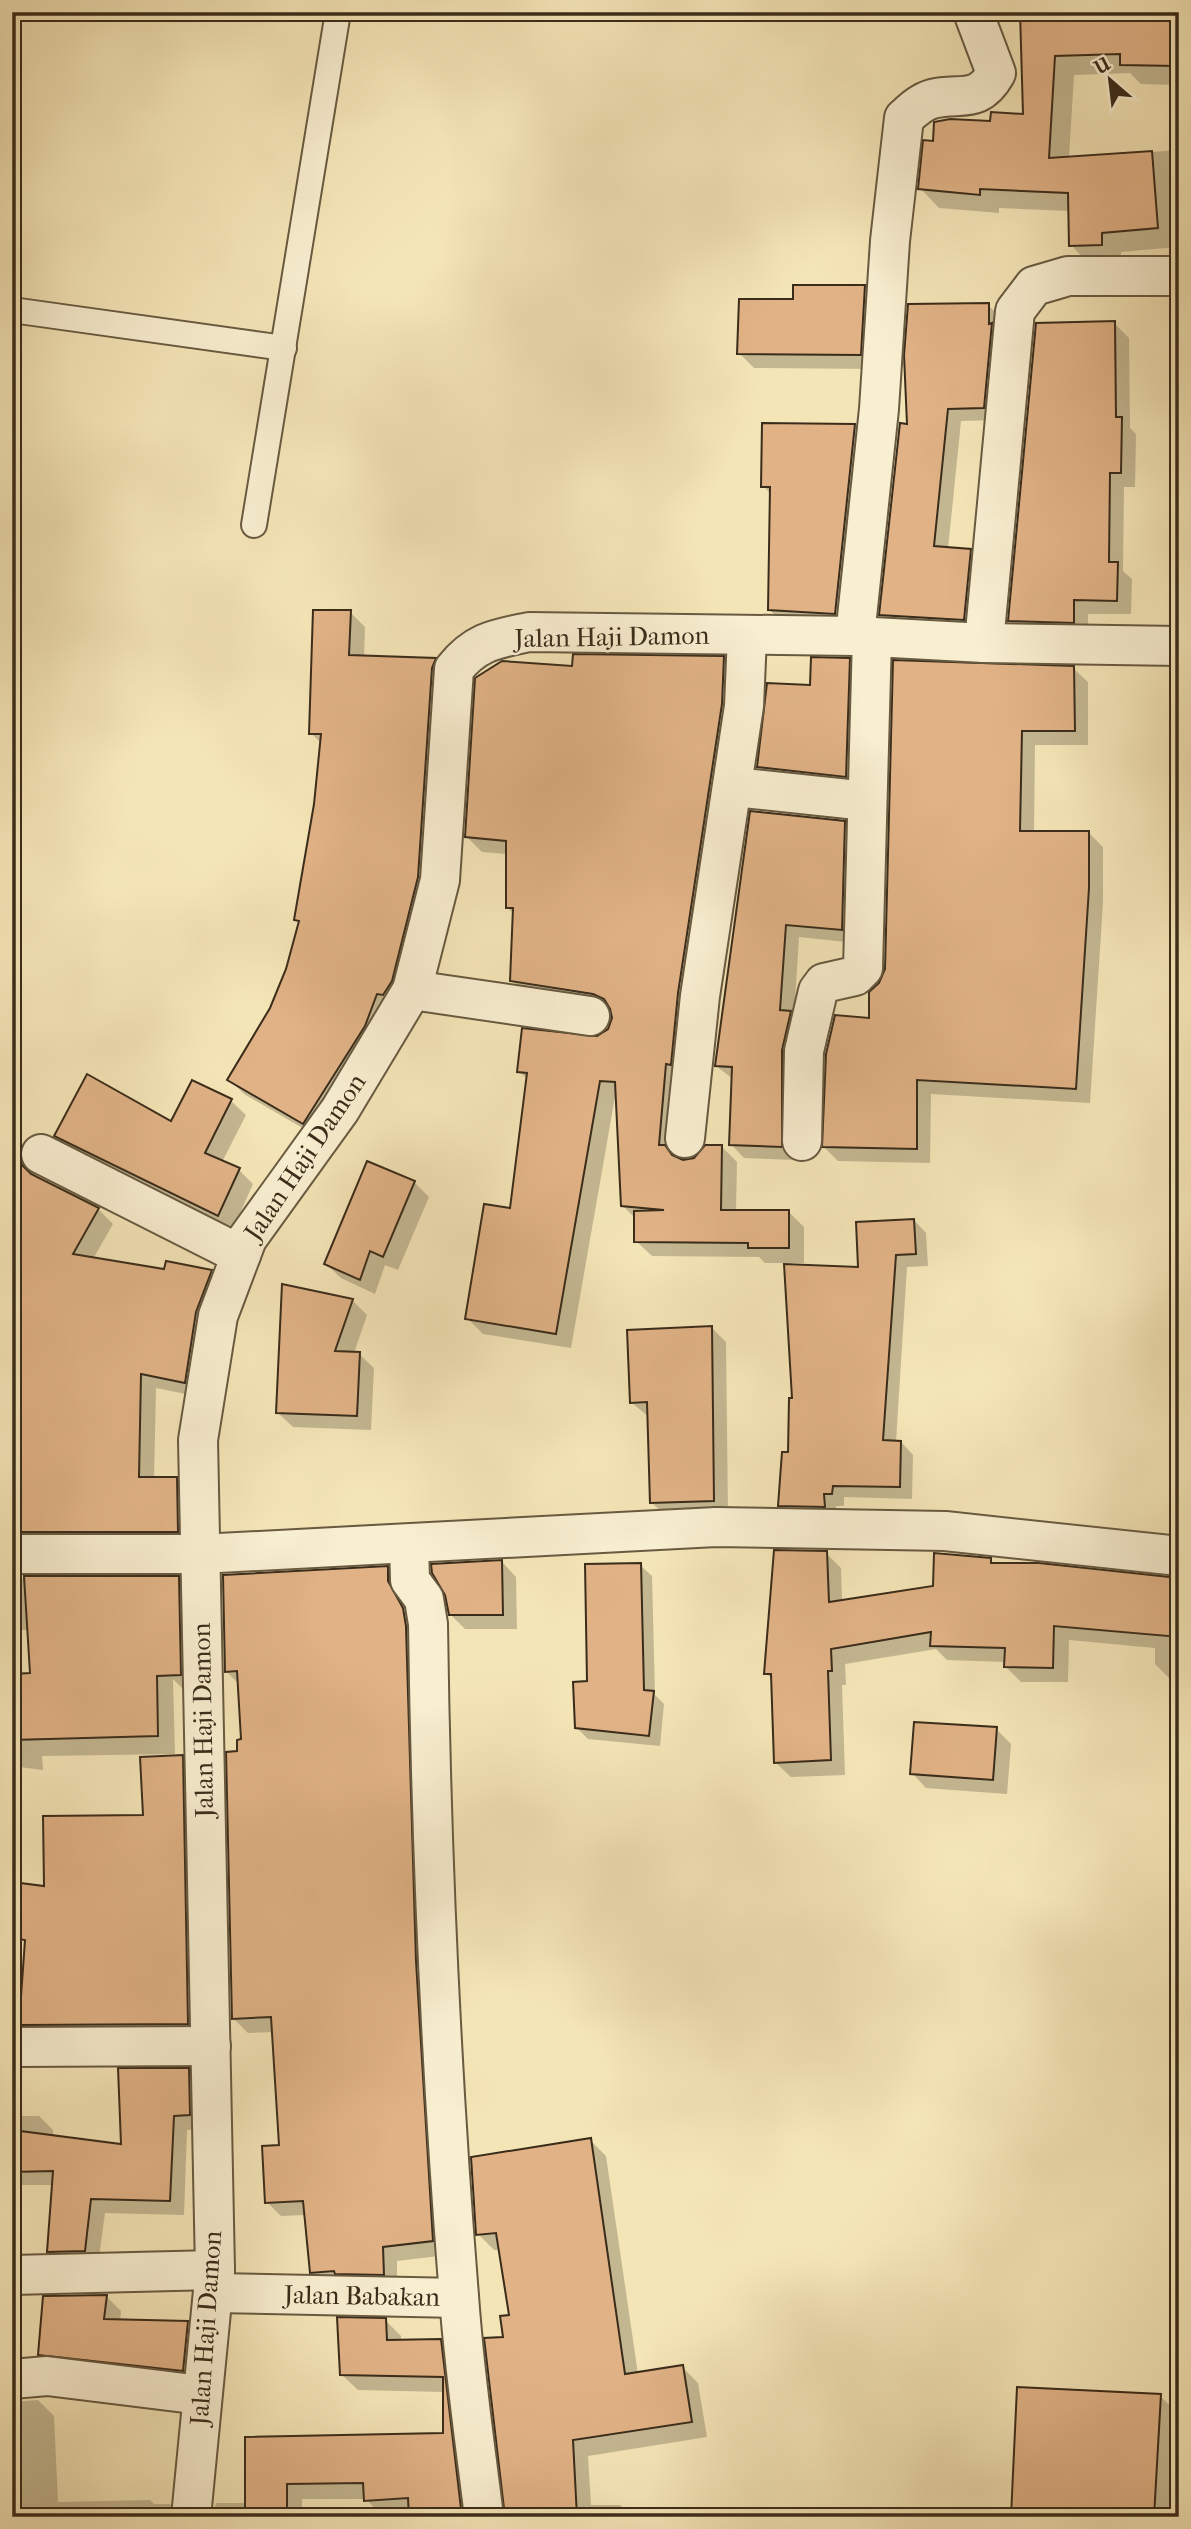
<svg xmlns="http://www.w3.org/2000/svg" width="1191" height="2529" font-family="'IM FELL French Canon',serif">
  <rect width="100%" height="100%" fill="#f4e5b7"/>
  <filter id="stains"><feTurbulence type="fractalNoise" baseFrequency=".00286" numOctaves="4"/><feColorMatrix values="0 0 0 0 .2 0 0 0 0 .09 0 0 0 0 .02 0 0 0 .5 -.17"/></filter>
  <radialGradient id="worn" r=".72"><stop offset=".6" stop-color="#630" stop-opacity="0"/><stop offset="1" stop-color="#630" stop-opacity=".3"/></radialGradient>
  <!-- shadow -->
  <g fill="#0003">
    <path d="M1022 12H1179V85L1141 84 1130 73 1074 75 1069 158 1179 150 1176 247 1121 252V264L1090 265 1071 245 1070 211 999 208V213L939 208 920 188 934 143 992 123 1025 116Z"/>
    <path d="M864 287 879 301 875 369 754 368 739 353 794 301Z"/>
    <path d="M988 305 1001 318 997 420 961 421 948 549 970 551 983 564 977 633 894 628 881 615 909 426Z"/>
    <path d="M1114 323 1129 338 1130 428 1136 434 1135 487H1124L1123 571 1132 579 1131 614H1088V636L1024 635 1010 621Z"/>
    <path d="M855 426 869 440 850 628 784 624 770 610 772 495 763 486Z"/>
    <path d="M350 612 365 627 364 658 435 660 450 674 406 997 318 1137 244 1094 230 1080 272 1008 287 969 300 923 296 919 316 804 322 744 311 733Z"/>
    <path d="M724 658 739 673 680 1079 674 1157 683 1162 695 1159 721 1146 737 1162 736 1212H789L804 1227V1263H791V1266L860 1269 914 1220 926 1233 928 1266 907 1267 896 1442H901L913 1455 912 1499 844 1497V1506H836V1519L792 1518 780 1506 790 1454 793 1400 785 1263H765L759 1257 652 1256 636 1241V1219L623 1206 616 1091 571 1348 483 1334 467 1318 512 1210 528 1080 519 1071 608 1031 613 1019 611 1009 527 996 512 980 514 914 507 907V854L482 852 467 837 477 679 502 663 574 668Z"/>
    <path d="M849 660 864 674 860 791 773 781 759 767 812 686Z"/>
    <path d="M895 662 1073 668 1088 682V745H1035L1034 833 1088 832 1103 847V903L1090 1103 931 1094 930 1163 838 1161 824 1147 887 969Z"/>
    <path d="M752 813 844 822 858 836 855 943 799 937 794 1016V1160L744 1158 731 1144 733 1079 716 1066Z"/>
    <path d="M231 1101 246 1115 222 1162 239 1170 253 1184 233 1229 70 1150 56 1136 172 1123Z"/>
    <path d="M12 1152 34 1170 36 1178 98 1209 113 1224 93 1259 166 1271 211 1272 226 1286 200 1397 156 1388 154 1478 176 1479 191 1494 192 1546 12 1553Z"/>
    <path d="M414 1182 429 1197 398 1270 385 1265 375 1294 341 1278 326 1264Z"/>
    <path d="M283 1286 353 1301 367 1315 354 1353 359 1354 374 1368 371 1430 293 1427 278 1413Z"/>
    <path d="M711 1327 726 1342 728 1515 667 1517 652 1503 649 1417 632 1403Z"/>
    <path d="M826 1553 841 1568 842 1601 934 1587 990 1560 995 1564 1179 1579V1679H1170L1155 1664V1648L1069 1640 1068 1682H1021L1006 1667V1662L947 1660 936 1649 845 1664 846 1685H842L845 1775 791 1777 775 1762 773 1680 766 1673Z"/>
    <path d="M502 1562 516 1577 517 1629H465L450 1614Z"/>
    <path d="M640 1565 652 1576 655 1695 664 1704 660 1746 588 1739 577 1728 589 1683Z"/>
    <path d="M387 1568 402 1582 417 1624 447 2255 397 2261V2288L326 2287 311 2272 306 2215 281 2216 267 2202 281 2146 274 2032 248 2033 233 2018 239 1753 243 1741 240 1685 226 1671Z"/>
    <path d="M12 1578H178L193 1593 184 1690 173 1679 175 1754 42 1756 43 1770 12 1766V1676L156 1664 169 1677 167 1629 12 1630Z"/>
    <path d="M996 1729 1011 1744 1007 1794 926 1788 912 1773Z"/>
    <path d="M182 1756 198 1773 204 2040 37 2041 20 2024 45 1888 145 1817Z"/>
    <path d="M188 2070 202 2084 203 2129 187 2130 184 2215 105 2213 98 2265 62 2266 48 2252 54 2185H12V2075L21 2084V2116H39L53 2130V2137L123 2146Z"/>
    <path d="M590 2140 606 2156 638 2374 682 2367 698 2383 707 2437 588 2456 591 2505H620L631 2517H507L505 2339 511 2317 500 2250H494L478 2234Z"/>
    <path d="M106 2296 121 2311 120 2321 187 2323 202 2337 197 2385 54 2369 40 2354Z"/>
    <path d="M385 2320 401 2336V2341L440 2340 456 2356 475 2517 382 2516 366 2499H302V2517H213L216 2503H247L246 2438 445 2435V2392L358 2390 342 2375Z"/>
    <path d="M1160 2396 1179 2414V2517H1012Z"/>
    <path d="M38 2400 54 2416 58 2502 150 2500 154 2504H170L182 2517H12V2402Z"/>
  </g>
  <!-- building -->
  <g fill="#e0b286" stroke="#3a2c1a" stroke-width="2">
    <path d="M1020 12 1179 19 1177 66 1120 65V54L1055 56 1049 158 1152 151 1158 228 1102 233V245L1069 246 1068 193 980 189V195L918 189 923 140 933 141 934 122 950 119 990 121 991 112 1023 114Z"/>
    <path d="M793 285H865L861 355 737 354 739 299H793Z"/>
    <path d="M989 303V324L992 323 984 408 948 409 934 546 971 549 964 620 879 615 900 423 907 424 904 355 908 304Z"/>
    <path d="M1115 321 1116 417H1122L1121 473H1110L1109 562H1118L1117 601 1074 600V623L1008 621 1036 323Z"/>
    <path d="M762 423 855 424 835 614 768 610 770 487H761Z"/>
    <path d="M313 610H351L349 655 436 658 432 668 418 877 392 981 383 995 377 994 365 1026 303 1124 227 1080 270 1008 286 969 299 921 294 920 314 804 321 734H309Z"/>
    <path d="M573 654 724 656 722 704 678 993 671 1065 666 1064 659 1145H665L672 1155 683 1160 694 1158 705 1145H722L721 1210H789V1248H748V1243L634 1242V1211L664 1210 621 1206 615 1082 600 1081 556 1334 465 1319 484 1204 510 1208 527 1073 517 1072 522 1028 597 1036 608 1029 612 1018 610 1009 604 999 593 994 510 981 513 908H506V841L465 837 475 678 502 661 572 666Z"/>
    <path d="M811 657 850 658 846 777 757 767 767 683 810 685Z"/>
    <path d="M893 660 1074 666 1075 731H1022L1020 831H1089V888L1076 1089 917 1080V1149L822 1147 826 1054 835 1015 869 1018V992L879 983 885 969Z"/>
    <path d="M750 811 845 821 842 930 786 925 780 1010 791 1011 782 1050V1147L729 1145 732 1067 715 1066Z"/>
    <path d="M87 1074 171 1121 192 1080 232 1099 205 1153 240 1168 218 1216 54 1136Z"/>
    <path d="M12 1150 20 1153 22 1165 31 1174 99 1208 73 1254 164 1269 166 1261 212 1270 196 1312 185 1383 141 1374 139 1477H177L178 1532H21V1526H12Z"/>
    <path d="M367 1161 415 1181 383 1257 370 1251 360 1280 324 1264Z"/>
    <path d="M914 1219 916 1254 896 1255 883 1440 901 1441 900 1487 833 1486 832 1494H824L825 1507 778 1506 782 1452H788L789 1398H792L784 1264 858 1267 856 1222Z"/>
    <path d="M282 1284 353 1299 335 1351 360 1352 357 1416 276 1413Z"/>
    <path d="M712 1326 714 1501 650 1503 647 1402 630 1403 627 1330Z"/>
    <path d="M774 1550 827 1551 829 1602 933 1586 934 1553 991 1558V1563H1039L1179 1578V1637L1054 1626 1053 1668 1004 1667 1005 1648 930 1646 931 1632 831 1649 832 1671H828L831 1760 774 1763 771 1674H764Z"/>
    <path d="M502 1560 503 1615H449L445 1595 432 1573 431 1564Z"/>
    <path d="M641 1563 644 1690 654 1691 649 1736 575 1728 573 1682 587 1681 585 1564Z"/>
    <path d="M388 1566V1581L403 1608 406 1626 416 1961 433 2241 383 2247 384 2275 335 2274 334 2271 310 2273 303 2201 265 2203 262 2146 279 2145 271 2017 232 2019 226 1752 237 1751V1740L241 1739 237 1671 225 1672 223 1575Z"/>
    <path d="M24 1576H179L181 1675 157 1676 158 1736 12 1740V1674L30 1673Z"/>
    <path d="M914 1722 997 1727 993 1780 910 1774Z"/>
    <path d="M183 1755 188 2024 19 2025 25 1940 12 1938V1882L44 1886 43 1816 143 1815 140 1757Z"/>
    <path d="M118 2068H189L190 2115 174 2116 170 2201 91 2199 85 2251 47 2252 53 2171 12 2172V2130L121 2144Z"/>
    <path d="M591 2138 625 2374 683 2365 692 2422 573 2440 577 2517H505L484 2338 503 2337 500 2316 509 2315 496 2233 476 2235 471 2157Z"/>
    <path d="M107 2295 104 2319 188 2321 183 2371 38 2355 43 2296Z"/>
    <path d="M337 2317 386 2318 387 2340 441 2339 462 2517H409L408 2498 364 2501 363 2483 287 2484V2517H245V2437L443 2433V2377L340 2375Z"/>
    <path d="M1017 2387 1161 2394 1154 2517H1011Z"/>
  </g>
  <g fill="none" stroke-linecap="round" stroke-linejoin="round">
    <defs>
      <g id="service">
        <path d="M12 310 284 348"/>
        <path d="M254 525 338 12"/>
      </g>
      <g id="minor">
        <path d="M855 636 879 409 890 241 904 118C912 111 921 102 932 99 961 92 978 105 996 73L973 12"/>
        <path d="M984 643 1015 311 1034 286 1068 276H1179"/>
        <path d="M734 787 867 801"/>
        <path d="M412 990 590 1016"/>
        <path d="M685 1138 700 996 744 706 747 636"/>
        <path d="M802 1141 804 1051 818 991 824 983 855 976 863 968 872 637"/>
        <path d="M41 1154 241 1255"/>
        <path d="M409 1544 410 1580 424 1599 428 1624C431 1848 441 2072 459 2296 464 2370 475 2443 484 2517"/>
        <path d="M12 1554H200L716 1527 945 1531 1179 1556"/>
        <path d="M12 2047 211 2046"/>
        <path d="M12 2275 215 2270"/>
        <path d="M214 2293 459 2298"/>
        <path d="M12 2379 47 2376 201 2395"/>
        <path d="M191 2517 215 2270 198 1440 218 1316 247 1239 340 1110 412 990 440 880 454 669C476 641 496 639 529 632L855 636 984 643 1179 646"/>
      </g>
    </defs>
    <!-- service casing -->
    <use href="#service" stroke="#685a41" stroke-width="28"/>
    <!-- minor casing -->
    <use href="#minor" stroke="#685a41" stroke-width="42"/>
    <!-- service -->
    <use href="#service" stroke="#f8eed0" stroke-width="24"/>
    <!-- minor -->
    <use href="#minor" stroke="#f8eed0" stroke-width="38"/>
  </g>
  <g text-anchor="middle" dominant-baseline="central" stroke-width="5" stroke-linejoin="round" paint-order="stroke">
    <!-- street labels -->
    <g font-size="26" fill="#3a2c1a" stroke="#f8eed0">
      <text transform="translate(612 637) rotate(-1)">Jalan Haji Damon</text>
      <text transform="translate(305 1157) rotate(-56)">Jalan Haji Damon</text>
      <text transform="translate(203 1720) rotate(-91)">Jalan Haji Damon</text>
      <text transform="translate(362 2296) rotate(1)">Jalan Babakan</text>
      <text transform="translate(206 2328) rotate(-86)">Jalan Haji Damon</text>
    </g>
  </g>
  <!-- margin -->
  <rect width="1191" height="2529" fill="none" stroke="#f4e5b7" stroke-width="42"/>
  <rect x="14" y="14" width="1163" height="2501" fill="none" stroke="#3a2c1a" stroke-width="3.5"/>
  <rect x="21" y="21" width="1149" height="2487" fill="none" stroke="#3a2c1a" stroke-width="2"/>
  <!-- north arrow -->
  <g transform="translate(1110 80) rotate(332)" stroke="#f8eed0" stroke-width="5" paint-order="stroke">
  <path d="M0-5L12 26L0 18L-12 26Z" fill="#3a2c1a"/>
  <text y="-10" font-size="19" font-weight="bold" text-anchor="middle" fill="#3a2c1a">U</text>
  </g>
  <rect width="100%" height="100%" filter="url(#stains)"/>
  <rect width="100%" height="100%" fill="url(#worn)"/>
</svg>
